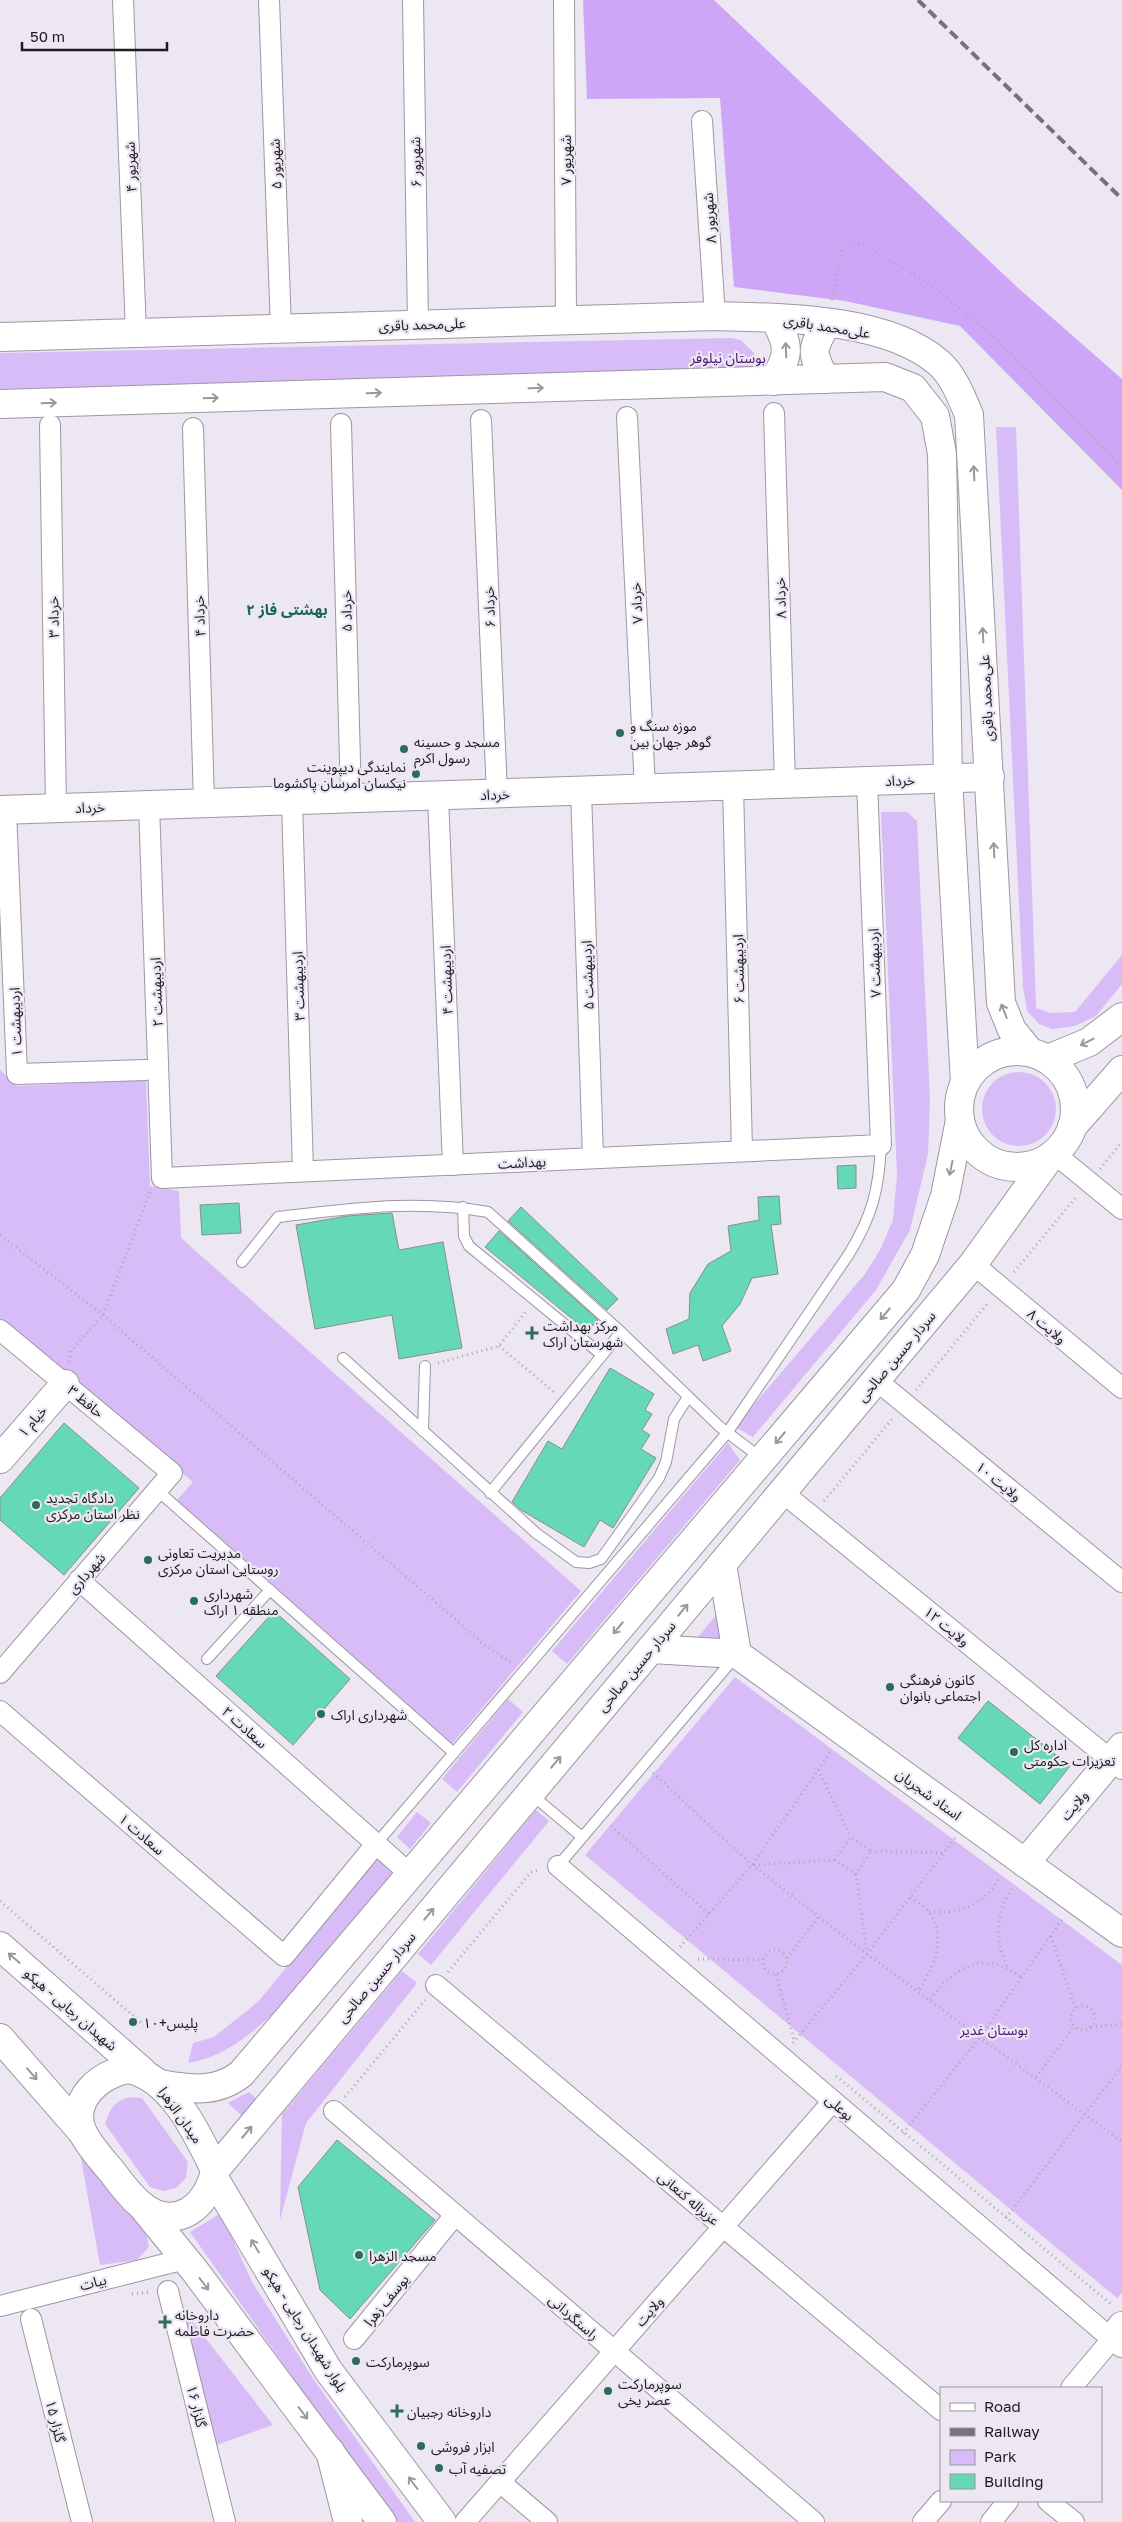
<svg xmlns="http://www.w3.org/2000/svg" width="1122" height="2522" font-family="'Golos Text','Noto Sans Arabic',sans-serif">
  <rect width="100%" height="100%" fill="#ece7f3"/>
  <!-- green -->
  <g fill="#d8bcf7">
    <path d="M731 338 741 340 754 353 753 363 740 376 0 389V353Z"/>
    <path d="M996 427H1016L1036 1008 1051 1013 1075 1012 1122 955V984L1096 1016 1075 1026 1052 1029 1039 1024 1027 1011 1023 987Z"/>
    <path d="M881 812H907L917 821 930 1099 928 1154 910 1230 876 1290 753 1437 735 1427 865 1274 880 1250 893 1220 897 1175Z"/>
    <path d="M0 1070 17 1086 146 1080 150 1186 179 1191 181 1238 581 1591 452 1744 177 1500 193 1482 0 1319Z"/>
    <circle cx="1019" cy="1109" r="37"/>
    <path d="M728 1443 740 1460 567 1664 552 1651Z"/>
    <path d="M717 1614 727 1644 694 1642Z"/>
    <path d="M735 1677 1122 1965V2293L1117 2298 585 1855Z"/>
    <path d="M508 1699 523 1712 457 1792 442 1779Z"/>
    <path d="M536 1810 549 1821 431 1965 418 1954Z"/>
    <path d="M417 1812 431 1823 410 1849 397 1837Z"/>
    <path d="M377 1855 395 1870 273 2014C248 2036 222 2058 188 2063L193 2043 214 2037 259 2001Z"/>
    <path d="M402 1971 417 1983 306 2123 280 2220 282 2114Z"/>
    <path d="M249 2092 260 2102 245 2119 228 2103Z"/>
    <path d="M129 2097 142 2098 188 2162 186 2178 176 2188 163 2191 150 2187 105 2124C110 2108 114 2102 129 2097Z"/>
    <path d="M77 2136 146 2233 149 2247 137 2260 100 2265Z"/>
    <path d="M221 2213 252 2282 314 2380 415 2522H395L190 2232Z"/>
    <path d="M179 2304 273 2425 216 2445Z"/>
  </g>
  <!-- forest -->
  <path fill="#cda6f7" d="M583 0H714L1017 287 1122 379V490L960 326 845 301 734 287 720 98 587 99Z"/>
  <!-- building -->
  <g fill="#65d9b5" stroke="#83908b">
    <path d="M856 1165V1188L838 1189 837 1166Z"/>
    <path d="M779 1196 781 1224 771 1225 778 1274 752 1278 740 1304 722 1326 731 1351 703 1361 698 1345 673 1354 666 1329 689 1319 690 1293 708 1264 731 1251 728 1226 759 1220 758 1197Z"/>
    <path d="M239 1203 241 1233 202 1235 200 1205Z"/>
    <path d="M521 1207 618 1299 607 1310 508 1221Z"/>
    <path d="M392 1213 399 1250 443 1242 462 1348 399 1359 392 1315 315 1329 296 1225 347 1216Z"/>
    <path d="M499 1231 598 1320 587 1331 485 1247Z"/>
    <path d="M610 1368 654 1394 645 1410 652 1414 642 1430 650 1435 641 1449 656 1458 613 1528 600 1520 584 1547 521 1510 512 1502 548 1441 562 1449Z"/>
    <path d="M64 1423 139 1488 64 1575 0 1520V1498Z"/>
    <path d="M274 1611 350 1679 293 1745 216 1676Z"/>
    <path d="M988 1701 1070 1766 1040 1804 958 1738Z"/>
    <path d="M337 2140 435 2220 350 2319 320 2290 298 2187Z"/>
  </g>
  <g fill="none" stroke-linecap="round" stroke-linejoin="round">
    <defs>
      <g id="lane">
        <path d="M463 1207 464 1236 469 1246 602 1355"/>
        <path d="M242 1262 278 1217C351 1209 415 1199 488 1212L621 1332 720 1427 761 1458"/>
        <path d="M343 1358 536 1533 576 1562 589 1563 601 1559 659 1478 666 1462 674 1419 688 1397"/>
        <path d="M423 1431 425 1366"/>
        <path d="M157 1490 454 1753"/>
        <path d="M490 1493 621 1332"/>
        <path d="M207 1659 270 1590"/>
        <path d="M531 1794 582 1837"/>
        <path d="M376 1844 727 1433 849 1254C872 1216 879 1190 881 1145"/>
        <path d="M558 1866 735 1657"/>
      </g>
      <g id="street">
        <path d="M123 0 136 333"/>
        <path d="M269 0 281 329"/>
        <path d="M413 0 418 325"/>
        <path d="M564 0 566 320"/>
        <path d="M702 121 715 316"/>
        <path d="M774 413 785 784"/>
        <path d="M627 417 645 789"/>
        <path d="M481 420 497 794"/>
        <path d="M341 424 351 799"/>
        <path d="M50 425 56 808"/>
        <path d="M193 428 204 803"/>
        <path d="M733 786 742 1151"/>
        <path d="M581 791 593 1158"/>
        <path d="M438 796 453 1165"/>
        <path d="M292 801 303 1171"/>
        <path d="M149 805 162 1178 881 1145 867 781"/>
        <path d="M6 810 17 1074 146 1070"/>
        <path d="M1055 1154 1122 1209"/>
        <path d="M973 1264 1122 1388"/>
        <path d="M0 1330 172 1473 0 1673"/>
        <path d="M876 1380 1122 1582"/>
        <path d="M782 1492 1122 1769"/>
        <path d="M79 1580 410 1874"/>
        <path d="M0 1711 284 1956 376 1844"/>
        <path d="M558 1866 1121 2347"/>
        <path d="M436 1985 941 2410"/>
        <path d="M334 2111 814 2522"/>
        <path d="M168 2291 225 2522"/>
        <path d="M0 2306 185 2259"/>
        <path d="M31 2319 82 2522"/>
        <path d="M354 2339 455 2215"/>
        <path d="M1071 2388 1112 2339"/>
        <path d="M500 2482 547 2522"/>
        <path d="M1048 2501 1074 2522"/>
        <path d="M465 2522 833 2101"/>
        <path d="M923 2522 941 2501"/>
        <path d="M991 2522 1008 2501"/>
      </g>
      <g id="secondary">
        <path d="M0 337 715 316C782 318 886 317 939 363 953 375 962 398 969 415L1001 1003 1012 1030 1030 1052"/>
        <path d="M825 379C811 352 811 350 827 323"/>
        <path d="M773 381C791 355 789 344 774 318"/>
        <path d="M0 404 885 377 913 388 935 416 942 454 948 779 965 1083"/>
        <path d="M0 810 990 777"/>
        <circle cx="1017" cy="1109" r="58"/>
        <path d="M1048 1059 1089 1042 1122 1017"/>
        <path d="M1072 1127 1122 1070"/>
        <path d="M0 1459 65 1384"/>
        <path d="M722 1564 737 1654"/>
        <path d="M651 1649 737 1654"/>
        <path d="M737 1654 1122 1933"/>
        <path d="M1025 1863 1122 1747"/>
        <path d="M160 2084C190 2089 215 2094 241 2074L906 1290 925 1255 945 1196 960 1120"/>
        <path d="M215 2170 973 1264 1050 1157"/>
        <path d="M1112 2339 1122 2326"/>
        <path d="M330 2451 348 2522"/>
      </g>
      <g id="primary">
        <path d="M0 1946 143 2072"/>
        <path d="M0 2038 83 2133"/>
        <path d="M129 2069C172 2078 197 2133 215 2170 208 2207 175 2233 141 2205 130 2196 121 2184 113 2173 103 2161 90 2147 83 2133 68 2101 100 2073 129 2069Z"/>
        <path d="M214 2178 328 2370 442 2522"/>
        <path d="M142 2206 195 2271 382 2522"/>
      </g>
    </defs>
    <!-- lane casing -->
    <use href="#lane" stroke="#9c97a2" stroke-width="12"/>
    <!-- street casing -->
    <use href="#street" stroke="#9c97a2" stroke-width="22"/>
    <!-- secondary casing -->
    <use href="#secondary" stroke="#9c97a2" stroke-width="30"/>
    <!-- primary casing -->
    <use href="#primary" stroke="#9c97a2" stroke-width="30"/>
    <!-- path -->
    <g stroke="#ada9b3" stroke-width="3" stroke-dasharray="1 4" stroke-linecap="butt">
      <path d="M832 300 842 248 860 243 927 283 987 330 1122 467"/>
      <path d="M1100 1169 1122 1142"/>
      <path d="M0 1235 103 1315 485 1645 513 1664"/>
      <path d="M1014 1272 1077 1196"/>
      <path d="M499 1346 554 1392"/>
      <path d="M69 1362 71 1351 103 1315 150 1192"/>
      <path d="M438 1363 499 1346 527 1310"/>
      <path d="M916 1390 989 1302"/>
      <path d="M824 1501 893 1418"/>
      <path d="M818 1770 851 1837"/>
      <path d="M653 1773 752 1865 867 1954 1122 2142"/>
      <path d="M611 1826 709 1914"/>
      <path d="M871 1851 944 1853"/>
      <path d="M754 1865 835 1860"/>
      <path d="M856 1874 835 1860 851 1837 871 1851 856 1874 867 1953"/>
      <path d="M911 1897C916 1901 924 1906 929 1912 947 1938 934 1968 918 1991"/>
      <path d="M0 1901 144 2025"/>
      <path d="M929 1911C958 1916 985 1904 999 1878"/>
      <path d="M1051 1936 1075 2008"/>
      <path d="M680 1947 752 1865 832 1750"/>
      <circle cx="775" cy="1962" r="12"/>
      <path d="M787 1958 819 1916"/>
      <path d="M698 1959 762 1960"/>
      <path d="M1007 1966C994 1938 996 1913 1013 1887"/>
      <path d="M448 1972 531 1872 540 1870"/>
      <path d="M776 1975 794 2040"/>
      <path d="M930 1999C956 1967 984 1948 1022 1978"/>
      <circle cx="1083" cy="2018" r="12"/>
      <path d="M1091 2027 1122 2024"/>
      <path d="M793 2043 867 1954 955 1838"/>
      <path d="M836 2076 1112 2305"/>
      <path d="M1036 2077 1074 2026"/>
      <path d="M345 2097 425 2000"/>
      <path d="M903 2133 980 2037 1063 1918"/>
      <path d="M1006 2218 1122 2066"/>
      <path d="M132 2294 151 2292"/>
    </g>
    <!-- lane -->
    <use href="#lane" stroke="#fff" stroke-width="10"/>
    <!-- street -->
    <use href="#street" stroke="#fff" stroke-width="20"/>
    <!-- secondary -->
    <use href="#secondary" stroke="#fff" stroke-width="28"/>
    <!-- primary -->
    <use href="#primary" stroke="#fff" stroke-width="28"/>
    <!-- rail -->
    <path stroke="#75737a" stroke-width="4" stroke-dasharray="10 5" stroke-linecap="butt" d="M918 0 1122 199"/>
  </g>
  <!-- one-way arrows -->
  <defs><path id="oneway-shaft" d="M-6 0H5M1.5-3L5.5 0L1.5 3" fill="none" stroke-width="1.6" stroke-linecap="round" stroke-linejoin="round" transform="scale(1.25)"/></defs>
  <g stroke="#99989a">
    <use href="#oneway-shaft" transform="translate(786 350) rotate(-92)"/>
    <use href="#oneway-shaft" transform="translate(536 388) rotate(-2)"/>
    <use href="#oneway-shaft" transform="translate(374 393) rotate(-2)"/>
    <use href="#oneway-shaft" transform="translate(211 398) rotate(-2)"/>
    <use href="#oneway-shaft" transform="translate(49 403) rotate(-2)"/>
    <use href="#oneway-shaft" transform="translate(974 473) rotate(-93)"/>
    <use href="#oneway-shaft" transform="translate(983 635) rotate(-93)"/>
    <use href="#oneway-shaft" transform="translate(994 850) rotate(-93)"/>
    <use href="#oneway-shaft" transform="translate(1004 1011) rotate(-111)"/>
    <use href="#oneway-shaft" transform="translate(1087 1042) rotate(153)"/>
    <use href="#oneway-shaft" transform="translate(951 1168) rotate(102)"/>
    <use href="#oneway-shaft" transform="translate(885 1314) rotate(130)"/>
    <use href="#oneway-shaft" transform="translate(780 1438) rotate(130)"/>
    <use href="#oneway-shaft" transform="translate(683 1610) rotate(-50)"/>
    <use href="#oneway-shaft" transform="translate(618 1628) rotate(130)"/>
    <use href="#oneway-shaft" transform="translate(556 1762) rotate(-50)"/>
    <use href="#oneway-shaft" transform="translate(429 1914) rotate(-50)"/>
    <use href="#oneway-shaft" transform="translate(14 1958) rotate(-139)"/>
    <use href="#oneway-shaft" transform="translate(32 2074) rotate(49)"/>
    <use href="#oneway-shaft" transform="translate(247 2132) rotate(-50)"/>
    <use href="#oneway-shaft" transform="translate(255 2246) rotate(-121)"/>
    <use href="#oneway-shaft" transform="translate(204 2284) rotate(53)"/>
    <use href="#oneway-shaft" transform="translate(303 2413) rotate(53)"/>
    <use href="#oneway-shaft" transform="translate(413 2483) rotate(-127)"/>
  </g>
  <!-- markers -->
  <g fill="#2c6b58" stroke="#ece7f3" stroke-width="2">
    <circle cx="620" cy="733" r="5"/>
    <circle cx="404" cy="749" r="5"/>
    <circle cx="416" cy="774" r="5"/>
    <path d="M529.5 1325.5h5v5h5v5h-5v5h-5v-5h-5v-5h5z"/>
    <circle cx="36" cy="1505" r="5"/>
    <circle cx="148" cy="1560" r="5"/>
    <circle cx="194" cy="1601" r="5"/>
    <circle cx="890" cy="1687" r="5"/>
    <circle cx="321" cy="1714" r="5"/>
    <circle cx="1014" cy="1752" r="5"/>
    <circle cx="133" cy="2022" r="5"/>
    <circle cx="359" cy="2255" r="5"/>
    <path d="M162.5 2314.5h5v5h5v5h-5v5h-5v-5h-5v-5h5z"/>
    <circle cx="356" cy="2361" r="5"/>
    <circle cx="608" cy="2391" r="5"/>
    <path d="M394.5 2403.5h5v5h5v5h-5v5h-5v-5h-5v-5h5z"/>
    <circle cx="421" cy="2446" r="5"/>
    <circle cx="439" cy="2468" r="5"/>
  </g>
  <g text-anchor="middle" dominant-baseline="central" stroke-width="4.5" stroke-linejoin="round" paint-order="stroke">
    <!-- street labels -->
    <g font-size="14" fill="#1c1b1f" stroke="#ece7f3">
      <text transform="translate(565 160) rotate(-90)">شهریور ۷</text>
      <text transform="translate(415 162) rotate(-91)">شهریور ۶</text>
      <text transform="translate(275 164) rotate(-92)">شهریور ۵</text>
      <text transform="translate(130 167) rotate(-92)">شهریور ۴</text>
      <text transform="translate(709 218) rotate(-94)">شهریور ۸</text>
      <text transform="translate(422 324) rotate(-2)">علی‌محمد باقری</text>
      <text transform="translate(827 326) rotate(9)">علی‌محمد باقری</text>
      <text transform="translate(780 598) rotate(-92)">خرداد ۸</text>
      <text transform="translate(636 603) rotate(-93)">خرداد ۷</text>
      <text transform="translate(489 607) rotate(-92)">خرداد ۶</text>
      <text transform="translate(346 611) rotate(-91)">خرداد ۵</text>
      <text transform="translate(199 616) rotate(-92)">خرداد ۴</text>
      <text transform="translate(53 617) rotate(-91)">خرداد ۳</text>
      <text transform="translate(986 698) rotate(-93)">علی‌محمد باقری</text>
      <text transform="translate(900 780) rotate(-2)">خرداد</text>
      <text transform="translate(495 794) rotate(-2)">خرداد</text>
      <text transform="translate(90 807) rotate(-2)">خرداد</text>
      <text transform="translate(874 963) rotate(-92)">اردیبهشت ۷</text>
      <text transform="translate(738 969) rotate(-91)">اردیبهشت ۶</text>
      <text transform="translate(587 975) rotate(-92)">اردیبهشت ۵</text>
      <text transform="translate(446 980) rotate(-92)">اردیبهشت ۴</text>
      <text transform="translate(298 986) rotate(-92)">اردیبهشت ۳</text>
      <text transform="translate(156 992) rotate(-92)">اردیبهشت ۲</text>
      <text transform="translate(15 1022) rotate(-92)">اردیبهشت ۱</text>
      <text transform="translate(522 1162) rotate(-3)">بهداشت</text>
      <text transform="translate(1047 1326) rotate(40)">ولایت ۸</text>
      <text transform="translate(896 1356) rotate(-50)">سردار حسین صالحی</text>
      <text transform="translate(86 1401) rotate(40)">حافظ ۳</text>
      <text transform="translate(32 1421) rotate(-49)">خیام ۱</text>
      <text transform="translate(999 1481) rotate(39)">ولایت ۱۰</text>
      <text transform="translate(86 1573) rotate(-49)">شهرداری</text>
      <text transform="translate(947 1626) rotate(39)">ولایت ۱۲</text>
      <text transform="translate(636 1666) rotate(-50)">سردار حسین صالحی</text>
      <text transform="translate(245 1727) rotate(42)">سعادت ۲</text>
      <text transform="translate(929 1794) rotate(36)">استاد شجریان</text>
      <text transform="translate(1074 1805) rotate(-50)">ولایت</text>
      <text transform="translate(142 1834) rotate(41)">سعادت ۱</text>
      <text transform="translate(376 1977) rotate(-50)">سردار حسین صالحی</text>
      <text transform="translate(71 2009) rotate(41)">شهیدان رجایی - هپکو</text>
      <text transform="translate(840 2107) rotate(41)">بوعلی</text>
      <text transform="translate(181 2115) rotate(55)">میدان الزهرا</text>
      <text transform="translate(689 2198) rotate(40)">عزیزاله کنعانی</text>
      <text transform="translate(93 2282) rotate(-14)">بیات</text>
      <text transform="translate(386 2300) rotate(-51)">یوسف زهرا</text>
      <text transform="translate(649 2311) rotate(-49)">ولایت</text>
      <text transform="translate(574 2317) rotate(41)">راستگردانی</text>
      <text transform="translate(306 2329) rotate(58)">بلوار شهیدان رجایی - هپکو</text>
      <text transform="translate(197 2406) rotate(76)">گلزار ۱۶</text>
      <text transform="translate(56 2421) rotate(76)">گلزار ۱۵</text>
    </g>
    <!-- park labels -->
    <g font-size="14" fill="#4a1471" stroke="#ece7f3">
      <text x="728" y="357">بوستان نیلوفر</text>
      <text x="994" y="2029">بوستان غدیر</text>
    </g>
    <!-- poi labels -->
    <g font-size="14" fill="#1c1b1f" stroke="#ece7f3" text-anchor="start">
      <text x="630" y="725">موزه سنگ و<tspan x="630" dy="16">گوهر جهان بین</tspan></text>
      <text x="414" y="741">مسجد و حسینه<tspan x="414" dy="16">رسول اکرم</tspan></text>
      <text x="406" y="766" text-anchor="end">نمایندگی دیپوینت<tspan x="406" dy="16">نیکسان امرسان پاکشوما</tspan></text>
      <text x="543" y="1325">مرکز بهداشت<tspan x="543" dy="16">شهرستان اراک</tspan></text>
      <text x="46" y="1497">دادگاه تجدید<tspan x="46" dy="16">نظر استان مرکزی</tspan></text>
      <text x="158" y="1552">مدیریت تعاونی<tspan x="158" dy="16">روستایی استان مرکزی</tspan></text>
      <text x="204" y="1593">شهرداری<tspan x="204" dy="16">منطقه ۱ اراک</tspan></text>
      <text x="900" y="1679">کانون فرهنگی<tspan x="900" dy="16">اجتماعی بانوان</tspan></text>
      <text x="331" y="1714">شهرداری اراک</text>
      <text x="1024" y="1744">اداره کل<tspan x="1024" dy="16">تعزیرات حکومتی</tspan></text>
      <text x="143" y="2022">پلیس+۱۰</text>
      <text x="369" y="2255">مسجد الزهرا</text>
      <text x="175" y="2314">داروخانه<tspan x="175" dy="16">حضرت فاطمه</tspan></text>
      <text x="366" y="2361">سوپرمارکت</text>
      <text x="618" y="2383">سوپرمارکت<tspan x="618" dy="16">عصر یخی</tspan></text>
      <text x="407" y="2411">داروخانه رجبیان</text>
      <text x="431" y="2446">ابزار فروشی</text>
      <text x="449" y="2468">تصفیه آب</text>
    </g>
    <!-- neighbourhood labels -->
    <g font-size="15" font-weight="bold" fill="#1a6550" stroke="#ece7f3">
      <text x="287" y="609">بهشتی فاز ۲</text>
    </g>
  </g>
  <!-- legend -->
  <rect x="940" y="2387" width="162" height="115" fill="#ece7f3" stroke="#99959e"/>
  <rect x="950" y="2403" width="25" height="8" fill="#ffffff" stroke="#99959e"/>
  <text x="984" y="2412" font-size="15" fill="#1c1b1f">Road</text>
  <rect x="950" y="2428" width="25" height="8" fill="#75737a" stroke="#99959e"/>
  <text x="984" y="2437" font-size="15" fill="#1c1b1f">Railway</text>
  <rect x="950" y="2450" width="25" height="15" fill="#d8bcf7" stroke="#99959e"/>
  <text x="984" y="2462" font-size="15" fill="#1c1b1f">Park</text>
  <rect x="950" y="2474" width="25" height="15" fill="#65d9b5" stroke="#99959e"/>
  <text x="984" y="2487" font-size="15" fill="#1c1b1f">Building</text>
  <!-- scale -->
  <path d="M22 42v8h145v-8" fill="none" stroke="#1c1b1f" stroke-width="2.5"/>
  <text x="30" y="42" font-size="15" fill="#1c1b1f" stroke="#ece7f3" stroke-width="4" paint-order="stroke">50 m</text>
</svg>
